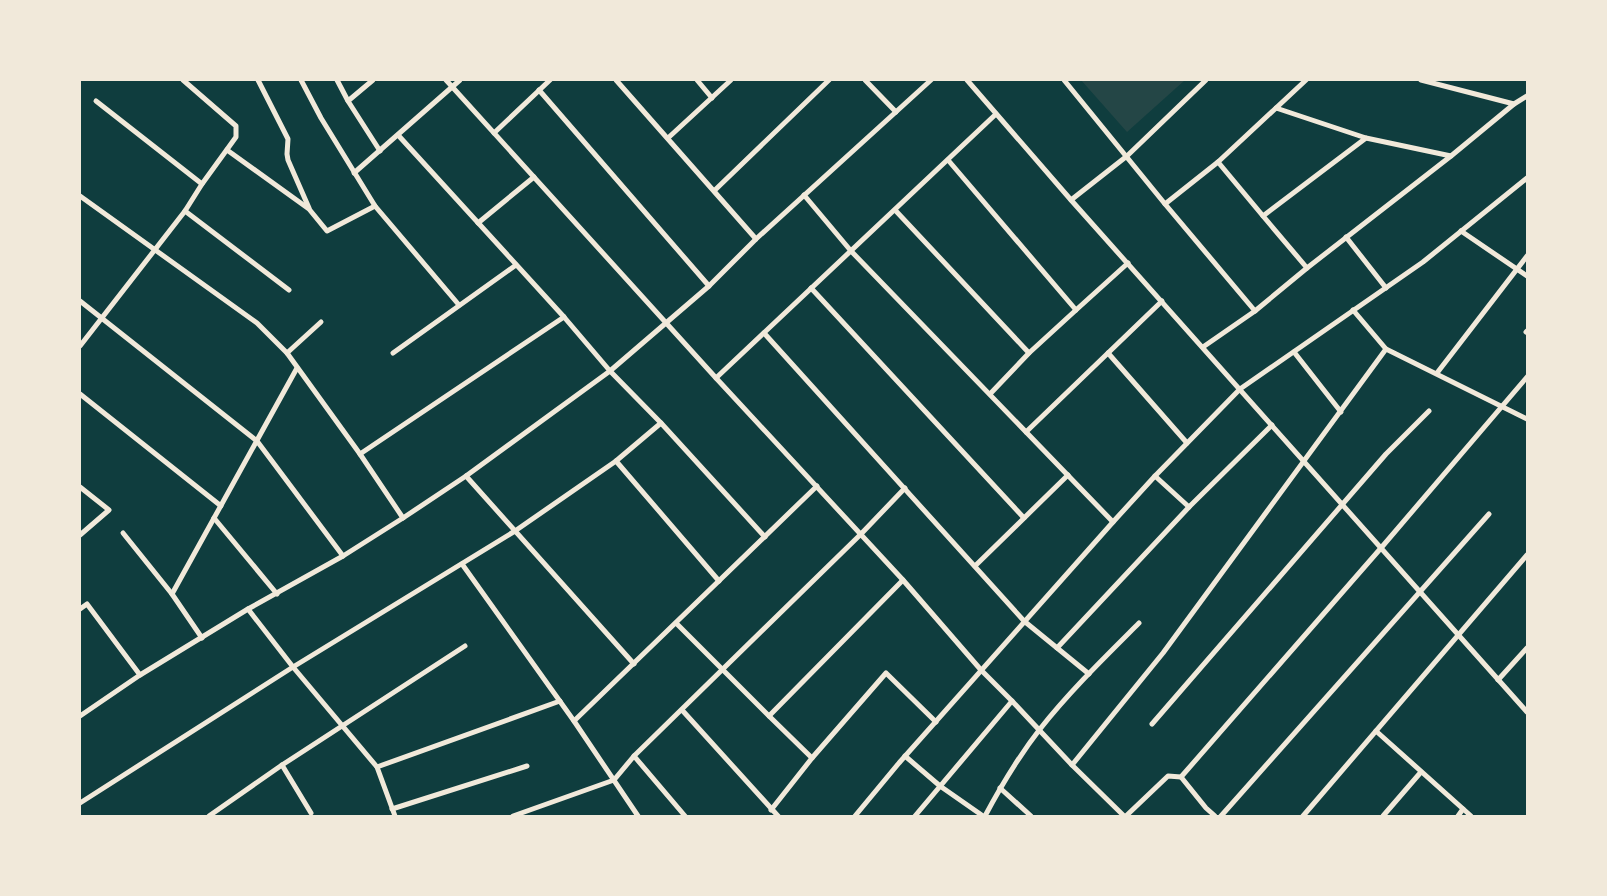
<svg xmlns="http://www.w3.org/2000/svg" width="1607" height="896" font-family="Raleway,sans-serif">
  <rect width="100%" height="100%" fill="#0f3d3e"/>
  <!-- green -->
  <path fill="#244646" d="M1081 80H1185L1127 132Z"/>
  <g fill="none" stroke-linecap="round" stroke-linejoin="round">
    <!-- minor -->
    <g stroke="#f1e9da" stroke-width="5">
      <path d="M258 80 288 139 287 154 288 160 309 208"/>
      <path d="M301 80 321 118 375 206 459 305"/>
      <path d="M337 80 348 101 380 151"/>
      <path d="M446 80 716 378 903 580 981 670 1012 701 1072 765 1124 816"/>
      <path d="M616 80 756 239"/>
      <path d="M697 80 712 98"/>
      <path d="M865 80 896 112"/>
      <path d="M967 80 1071 200 1527 712"/>
      <path d="M1064 80 1165 204"/>
      <path d="M1421 80 1514 104"/>
      <path d="M539 90 709 286"/>
      <path d="M96 101 202 184"/>
      <path d="M348 101 373 80"/>
      <path d="M1276 108 1366 138"/>
      <path d="M494 133 550 80"/>
      <path d="M398 135 564 317 610 371 661 423 765 537"/>
      <path d="M668 138 731 80"/>
      <path d="M227 150 309 209 327 231 375 206"/>
      <path d="M948 160 1076 310 1128 263"/>
      <path d="M1218 162 1263 216 1366 138 1451 156"/>
      <path d="M354 173 460 80"/>
      <path d="M715 190 829 80"/>
      <path d="M804 195 851 251 1113 522"/>
      <path d="M80 196 257 323 287 353 360 454 403 518"/>
      <path d="M1071 200 1127 156 1206 80"/>
      <path d="M895 210 1029 353 990 394"/>
      <path d="M185 211 289 290"/>
      <path d="M1263 216 1307 268"/>
      <path d="M478 223 534 177"/>
      <path d="M1461 231 1527 276"/>
      <path d="M1346 237 1386 288"/>
      <path d="M811 288 1024 518"/>
      <path d="M80 301 257 441 343 556"/>
      <path d="M1353 310 1386 349 1527 419"/>
      <path d="M1255 311 1165 204 1218 162 1306 80"/>
      <path d="M1526 332 1527 331"/>
      <path d="M764 333 1024 621 1089 674"/>
      <path d="M80 346 185 211 202 184 236 137V126L183 80"/>
      <path d="M1203 347 1255 311 1307 268 1451 156 1514 104 1527 96"/>
      <path d="M1294 352 1341 412"/>
      <path d="M287 353 321 322"/>
      <path d="M393 353 516 265"/>
      <path d="M1029 353 1076 310"/>
      <path d="M1108 353 1187 443"/>
      <path d="M1437 373 1527 256"/>
      <path d="M716 378 996 114"/>
      <path d="M80 394 221 506"/>
      <path d="M1026 432 1162 301"/>
      <path d="M360 454 564 317"/>
      <path d="M616 461 719 581"/>
      <path d="M466 476 634 664"/>
      <path d="M1155 476 1189 507"/>
      <path d="M80 487 109 510 80 535"/>
      <path d="M214 518 277 594"/>
      <path d="M123 533 172 594 202 638"/>
      <path d="M462 564 574 721 638 816"/>
      <path d="M975 566 1068 475"/>
      <path d="M172 594 297 368"/>
      <path d="M80 609 87 604 140 675"/>
      <path d="M248 609 293 667 377 767 395 816"/>
      <path d="M676 623 769 716 812 758"/>
      <path d="M1057 648 1189 507 1272 425"/>
      <path d="M1498 680 1527 648"/>
      <path d="M682 710 778 816"/>
      <path d="M80 716 140 675 248 609 343 556 403 518 466 476 610 371 709 286 756 239 931 80"/>
      <path d="M769 716 903 580"/>
      <path d="M574 721 817 486"/>
      <path d="M1152 724 1386 454 1429 411"/>
      <path d="M1376 731 1471 816"/>
      <path d="M634 756 685 816"/>
      <path d="M905 756 940 786 983 816"/>
      <path d="M282 765 311 813"/>
      <path d="M1072 765 1163 653 1386 349"/>
      <path d="M377 767 560 701"/>
      <path d="M1181 777 1206 808 1215 816"/>
      <path d="M1000 788 1031 816"/>
      <path d="M80 803 293 667 515 531 616 461 661 423"/>
      <path d="M392 809 527 766"/>
      <path d="M771 810 812 758 886 673 936 722"/>
      <path d="M209 816 282 765 465 646"/>
      <path d="M513 816 614 780 634 756 861 534 905 488"/>
      <path d="M855 816 899 763 1113 522 1155 476 1240 389 1423 262 1527 178"/>
      <path d="M915 816 1012 701"/>
      <path d="M985 816C1001 786 1019 756 1040 729 1070 691 1105 657 1139 623"/>
      <path d="M1126 816 1168 776 1181 777 1381 548 1527 377"/>
      <path d="M1221 816 1489 514"/>
      <path d="M1303 816 1527 555"/>
      <path d="M1383 816 1421 772"/>
      <path d="M1458 816 1463 809"/>
    </g>
  </g>
  <!-- border -->
  <rect width="1607" height="896" fill="none" stroke="#f1e9da" stroke-width="162"/>
</svg>
